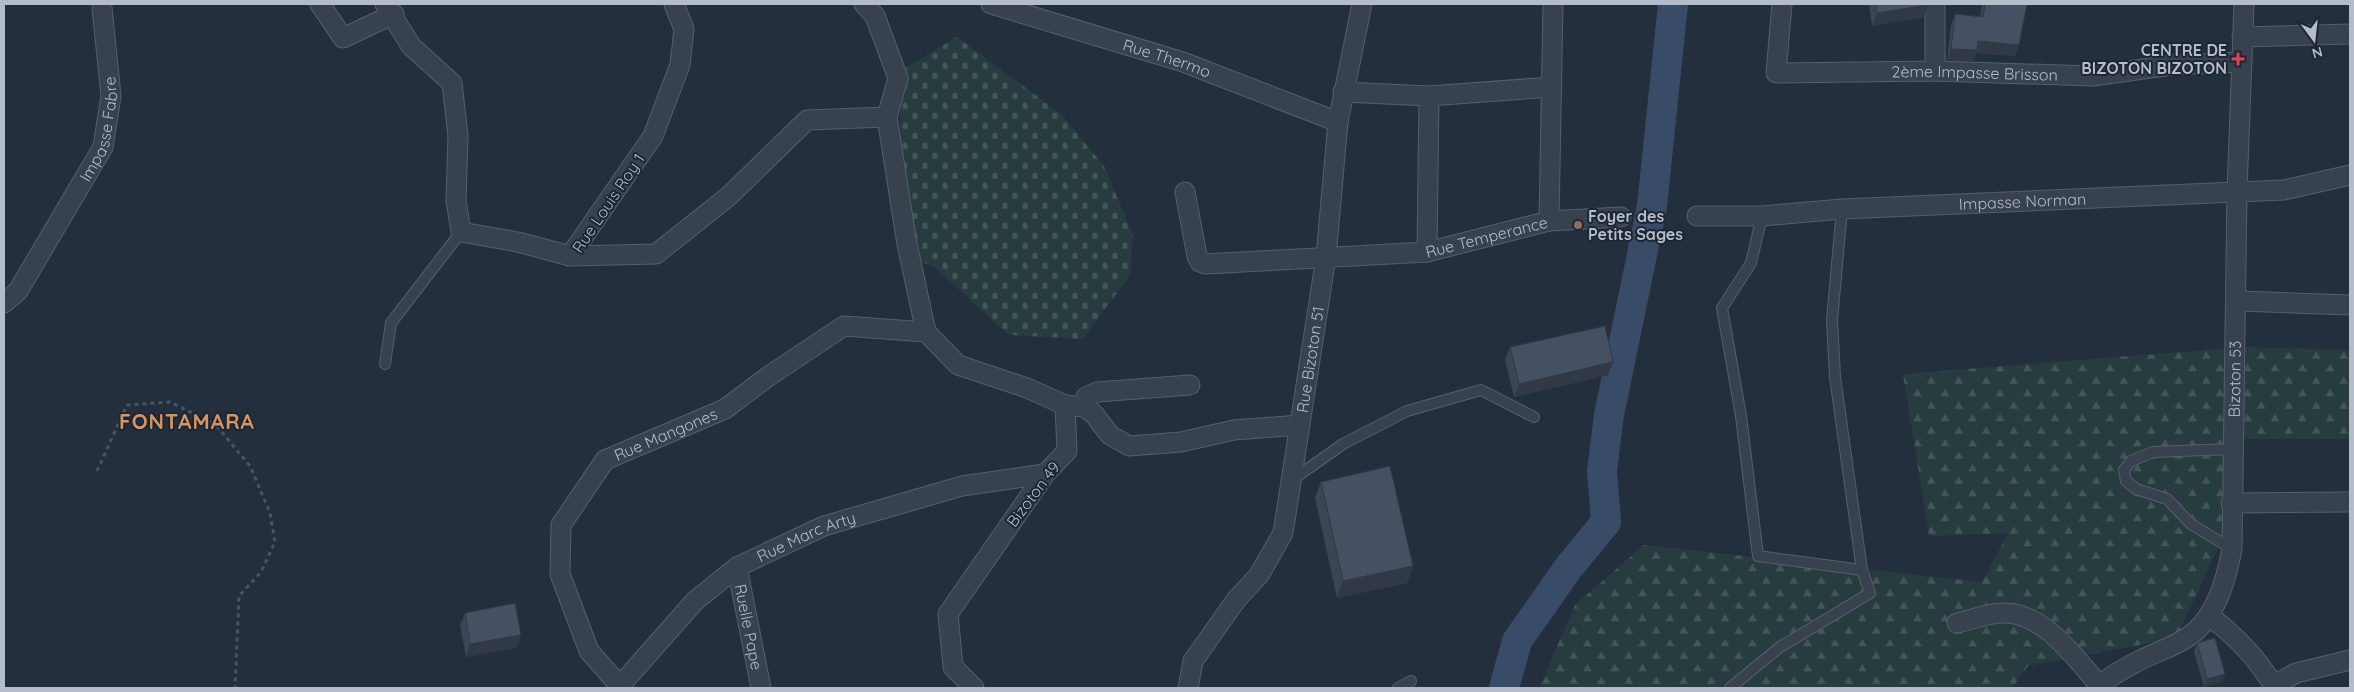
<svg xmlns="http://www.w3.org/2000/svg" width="2354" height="692" font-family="Quicksand,sans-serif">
  <defs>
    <pattern id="forest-firs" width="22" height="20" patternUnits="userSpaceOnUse" patternTransform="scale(1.25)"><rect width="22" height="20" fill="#263c3f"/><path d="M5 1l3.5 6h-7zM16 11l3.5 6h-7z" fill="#435659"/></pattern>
    <pattern id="cemetery-stones" width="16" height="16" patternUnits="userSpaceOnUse" patternTransform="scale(1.25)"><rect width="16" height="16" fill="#263c3f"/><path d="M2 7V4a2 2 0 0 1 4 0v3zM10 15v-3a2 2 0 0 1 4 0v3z" fill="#435659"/></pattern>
  </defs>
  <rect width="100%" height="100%" fill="#242f3e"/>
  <!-- forest -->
  <path fill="url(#forest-firs)" d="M2246 347 2350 350V439H2234V514L2176 638 2028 666 2012 688H1539L1575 605 1644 545 1982 582 2008 533 1929 536 1903 374Z"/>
  <!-- cemetery -->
  <path fill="url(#cemetery-stones)" d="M957 37 1062 115 1104 166 1133 235 1130 275 1083 339 1009 335 934 267 901 254 897 200 902 70Z"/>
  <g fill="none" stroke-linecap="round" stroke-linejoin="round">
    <!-- river -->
    <path stroke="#394c67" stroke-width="30" d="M1504 688 1517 641 1569 567 1606 522 1602 471 1609 415 1652 206 1673 4"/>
    <defs>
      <g id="service">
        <path d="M1762 216 1751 263 1722 308 1741 416 1758 556 1862 570 1835 377 1832 320 1842 209"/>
        <path d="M385 364 391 323 461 232"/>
        <path d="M1292 480 1343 444 1407 411 1481 390 1534 417"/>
        <path d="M2232 549 2191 524 2167 499 2136 489 2126 481 2124 470 2131 461 2153 452 2232 449"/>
        <path d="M1398 688 1411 681"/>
        <path d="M1730 688 1780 647 1870 593 1862 570"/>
      </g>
      <g id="minor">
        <path d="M320 4 343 38 394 14"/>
        <path d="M385 4 411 46 452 83 458 136 456 200 461 232 518 242 570 256"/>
        <path d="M674 4 684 29 680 65 653 136 570 256 656 254 729 196 807 120 887 117"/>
        <path d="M864 4 875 16 898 78 887 117 907 244 926 332"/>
        <path id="s1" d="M991 4 1183 62 1338 122"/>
        <path id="s2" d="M1782 4 1776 73 1935 71 2093 76 2172 65 2242 62"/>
        <path d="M1935 4V71"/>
        <path d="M2242 37 2350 34"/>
        <path d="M1343 92 1429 96 1552 87"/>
        <path id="s3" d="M1185 192 1197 256 1200 262 1205 264 1427 252 1549 221 1553 4"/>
        <path id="s4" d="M1697 216H1762L1842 209 2284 190 2350 175"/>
        <path d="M1549 221 1621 217"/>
        <path d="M1427 252 1429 96"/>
        <path d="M2236 301 2350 305"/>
        <path id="s5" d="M4 303 18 291 103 147 111 96 102 8"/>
        <path d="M926 332 958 365 1027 388 1065 405 1067 451 1045 474 948 614 953 667 974 688"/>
        <path d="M1065 405 1083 407 1093 413 1110 435 1129 446 1181 442 1234 430 1300 425"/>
        <path d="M1083 407 1086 397 1097 392 1190 385"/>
        <path d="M2231 503 2350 502"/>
        <path id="s6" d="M737 567 761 688"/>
        <path d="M2209 616C2235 635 2258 659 2275 688"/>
        <path d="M1957 623C1971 620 1988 613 2002 613 2043 611 2075 658 2100 686"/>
        <path id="s7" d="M619 685 589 651 560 574 561 525 605 460 725 409 769 376 844 326 926 332"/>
        <path d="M2273 686 2296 673 2350 660"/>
        <path id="s8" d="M618 688 695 601 737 567 824 526 962 486 1045 474"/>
        <path id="s9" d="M1188 688 1193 661 1236 600 1259 575 1283 533 1326 257 1338 122 1362 4"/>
        <path id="s10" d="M2098 688C2108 677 2120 671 2133 664 2150 654 2172 648 2188 637 2216 618 2226 580 2232 549L2237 191 2244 4"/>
      </g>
    </defs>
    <!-- service casing -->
    <use href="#service" stroke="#565f6c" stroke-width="12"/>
    <!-- minor casing -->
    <use href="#minor" stroke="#565f6c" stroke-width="21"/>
    <!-- path -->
    <path stroke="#44595c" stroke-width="3" stroke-dasharray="4 4" stroke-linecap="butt" d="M97 471 127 405 170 402 215 424 250 466 270 513 275 542 261 572 239 596 235 688"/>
    <!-- service -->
    <use href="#service" stroke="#38414e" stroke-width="10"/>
    <!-- minor -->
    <use href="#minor" stroke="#38414e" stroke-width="19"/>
  </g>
  <!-- wall -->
  <g fill="#3b4654">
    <path d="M1869 4H1928V5L1924 17 1872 26Z"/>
    <path d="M1982 4H2027L2019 45 2015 56 1976 53 1973 61 1947 60 1951 25 1955 14 1980 17Z"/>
    <path d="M1510 347 1608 375 1514 397 1505 360Z"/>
    <path d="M1321 482 1413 566 1407 583 1337 598 1315 498Z"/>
    <path d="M465 613 521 635 516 648 466 657 460 625Z"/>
    <path d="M2197 643 2222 682 2204 687 2194 652Z"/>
  </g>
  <!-- shaded-wall -->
  <g fill="#303945">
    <path d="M1928 5 1924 17 1872 26 1877 13Z"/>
    <path d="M1978 41 2019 45 2015 56 1976 53 1973 61 1947 60 1951 49Z"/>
    <path d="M1613 362 1608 375 1514 397 1519 384Z"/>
    <path d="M1413 566 1407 583 1337 598 1343 581Z"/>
    <path d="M521 635 516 648 466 657 470 644Z"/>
    <path d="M2225 674 2222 682 2204 687 2207 679Z"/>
  </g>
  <!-- building -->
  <g fill="#455162" stroke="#303945">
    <path d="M1875 4H1928V5L1877 13Z"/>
    <path d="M1985 4H2027L2019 45 1978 41 1977 50 1951 49 1955 14 1983 17Z"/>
    <path d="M1605 326 1613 362 1519 384 1510 347Z"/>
    <path d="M1390 466 1413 566 1343 581 1321 482Z"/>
    <path d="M515 603 521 635 470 644 465 613Z"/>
    <path d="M2215 638 2225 674 2207 679 2197 643Z"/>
  </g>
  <!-- markers -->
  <path fill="#e0444e" stroke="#1d2633" stroke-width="2" d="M2235.5 51.5h5v5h5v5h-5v5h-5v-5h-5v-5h5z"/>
  <circle fill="#8d6e63" stroke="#1d2633" stroke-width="2" cx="1578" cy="225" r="5"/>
  <g text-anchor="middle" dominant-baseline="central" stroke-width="4" stroke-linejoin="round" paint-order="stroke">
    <!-- poi labels -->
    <g font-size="16" font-weight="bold" fill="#b4bcc9" stroke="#1d2633" text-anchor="end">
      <text x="2227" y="50">CENTRE DE<tspan x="2227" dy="18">BIZOTON BIZOTON</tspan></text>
      <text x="1588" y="216" text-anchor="start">Foyer des<tspan x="1588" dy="18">Petits Sages</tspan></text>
    </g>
    <!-- street labels -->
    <g font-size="16" fill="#b4bcc9" stroke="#1d2633">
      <text stroke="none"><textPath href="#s1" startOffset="184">Rue Thermo</textPath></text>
      <text stroke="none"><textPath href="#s2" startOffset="268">2ème Impasse Brisson</textPath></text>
      <text stroke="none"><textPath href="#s5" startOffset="202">Impasse Fabre</textPath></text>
      <text stroke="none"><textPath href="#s4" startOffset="326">Impasse Norman</textPath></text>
      <text transform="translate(608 203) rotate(-56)">Rue Louis Roy 1</text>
      <text stroke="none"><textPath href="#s3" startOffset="361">Rue Temperance</textPath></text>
      <text stroke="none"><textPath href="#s9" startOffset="360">Rue Bizoton 51</textPath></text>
      <text stroke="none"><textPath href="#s10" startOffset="375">Bizoton 53</textPath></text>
      <text stroke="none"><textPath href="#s7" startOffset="321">Rue Mangones</textPath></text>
      <text transform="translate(1033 494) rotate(-53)">Bizoton 49</text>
      <text stroke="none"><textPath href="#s8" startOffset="246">Rue Marc Arty</textPath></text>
      <text stroke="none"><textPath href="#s6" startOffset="61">Ruelle Pape</textPath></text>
    </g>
    <!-- district labels -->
    <g font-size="21" font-weight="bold" letter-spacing="1" fill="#d59563" stroke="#1d2633">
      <text x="187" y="421">FONTAMARA</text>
    </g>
  </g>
  <!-- border -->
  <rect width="2354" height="692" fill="none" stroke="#b4bcc9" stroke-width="10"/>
  <!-- north arrow -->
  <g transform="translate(2314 40) rotate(165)" stroke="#1d2633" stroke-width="4" paint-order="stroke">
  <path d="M0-4L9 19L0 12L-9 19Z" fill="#b4bcc9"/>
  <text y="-8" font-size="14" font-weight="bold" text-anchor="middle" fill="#b4bcc9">N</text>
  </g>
</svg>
